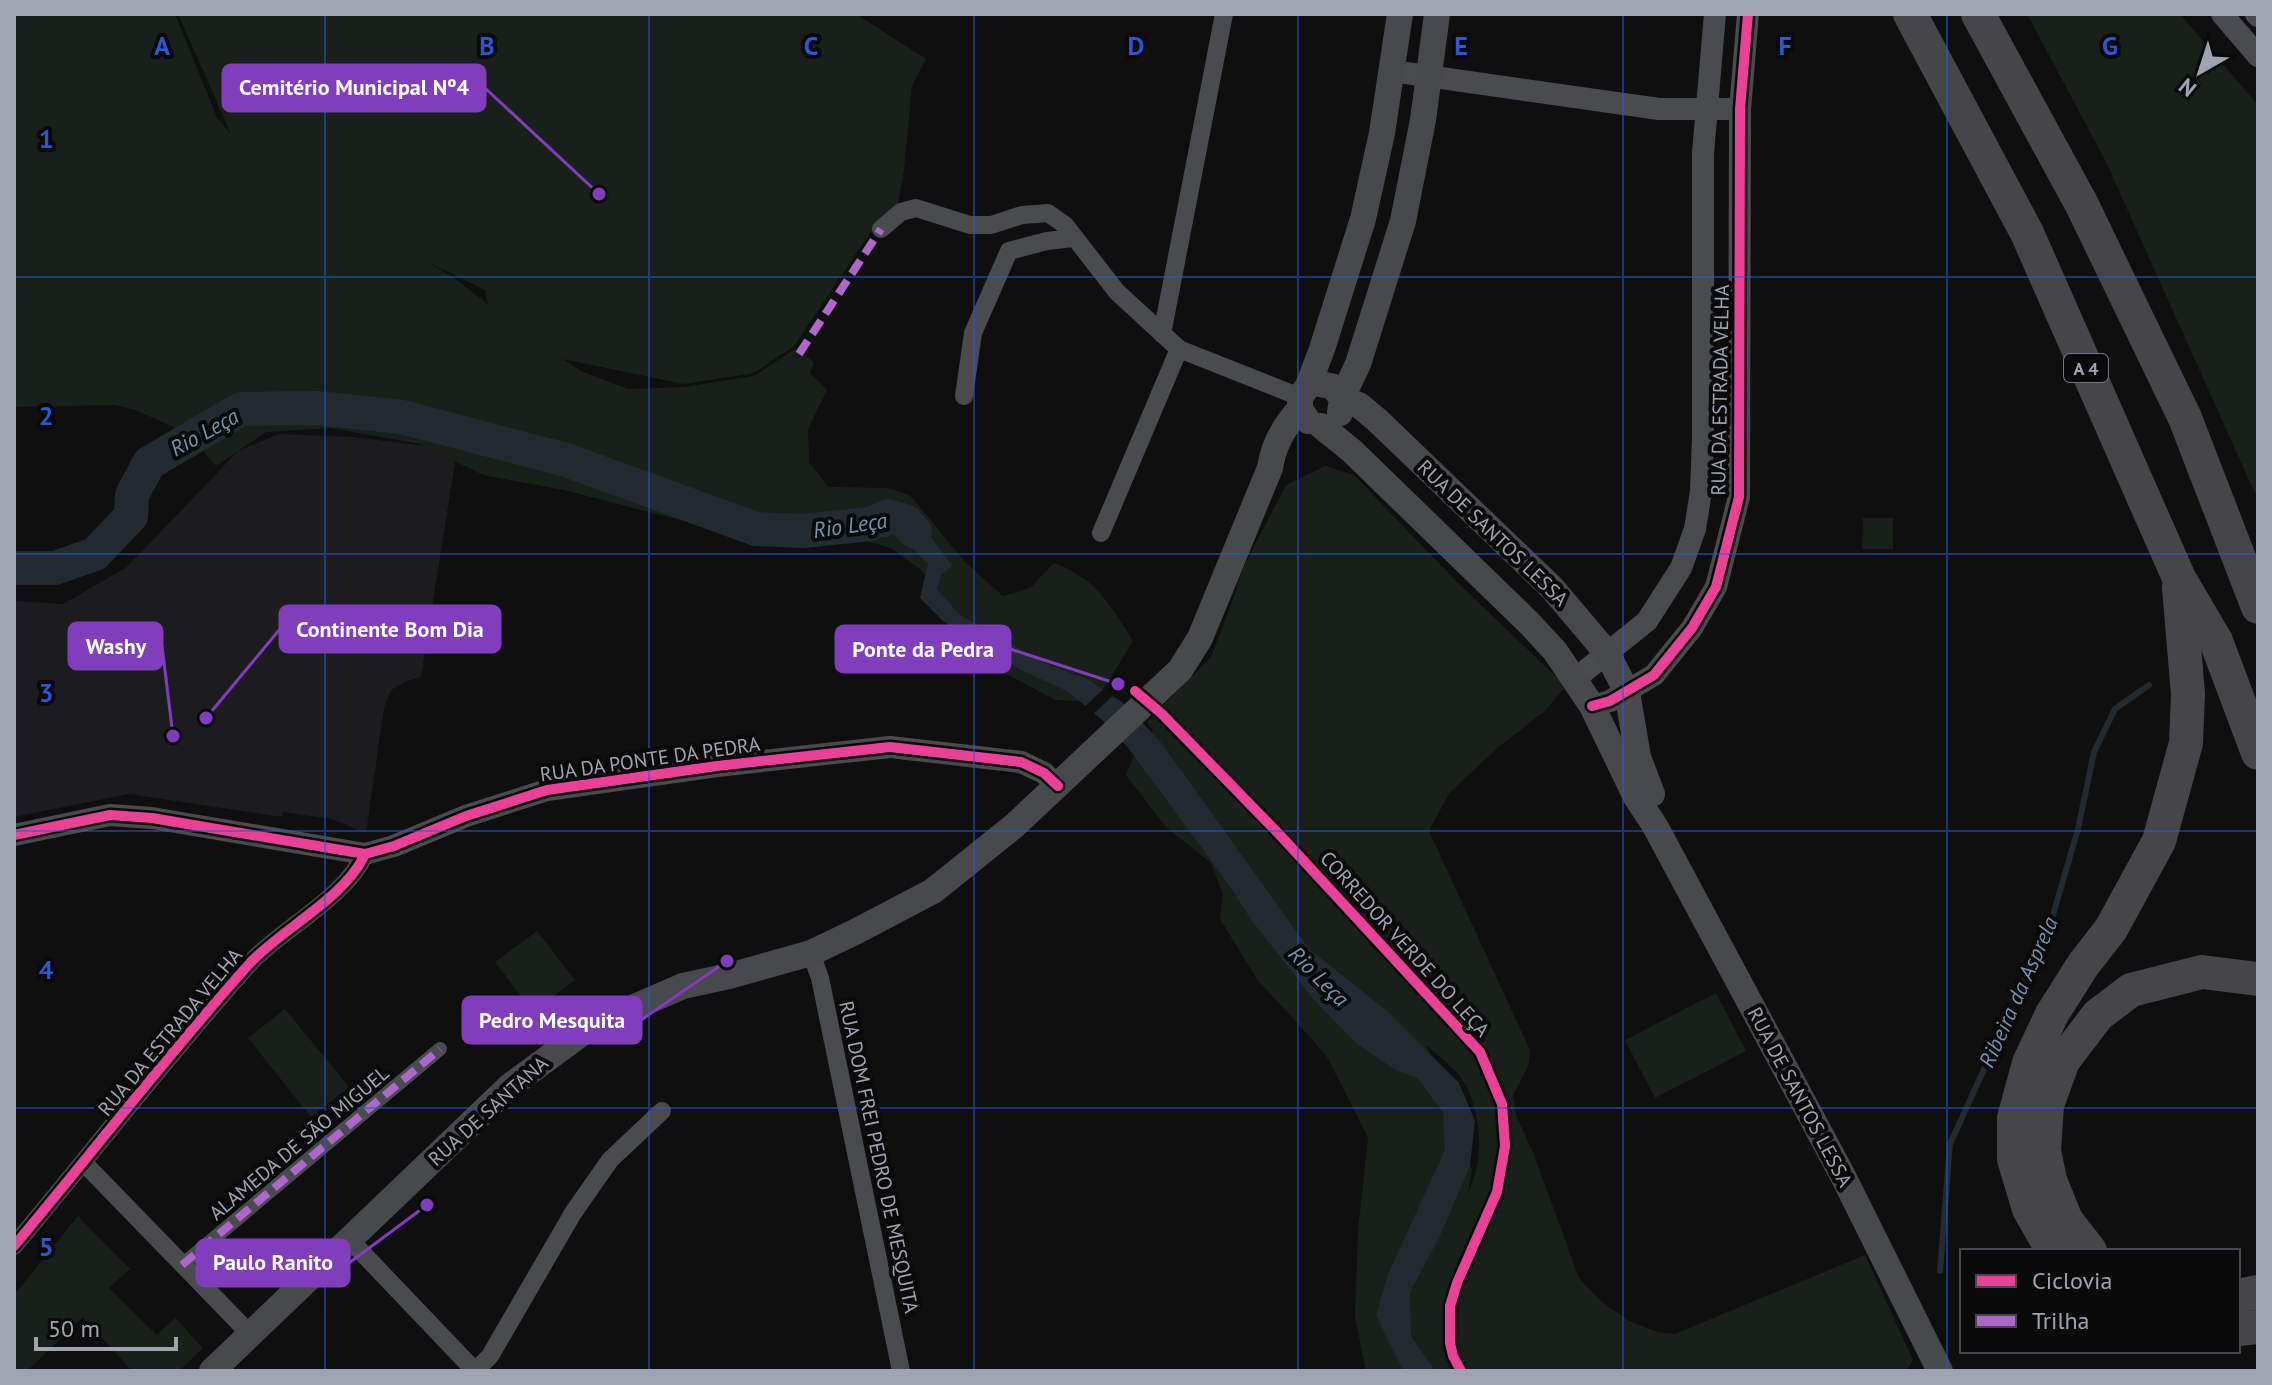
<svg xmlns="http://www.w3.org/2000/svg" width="2272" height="1385" font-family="'PT Sans',sans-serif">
  <rect width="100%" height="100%" fill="#0f0f10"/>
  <!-- built -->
  <path fill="#1c1c1e" d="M279 434 354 437 457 450 421 677 405 682 391 690 384 708 366 833 332 819 283 812 282 817 129 794 14 817V601L63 604 127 567 238 451Z"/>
  <!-- green -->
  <g fill="#19201a" fill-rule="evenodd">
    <path d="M14 14H175L217 118 231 134 178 14H856L926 59 912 85 904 170 898 203 870 233 794 346 754 373 684 384 563 359 581 371 628 389 684 387 754 376 792 351 799 349 814 363 810 373 827 390 808 429 809 463 829 487 887 488 910 495 965 562 1003 596 1030 588 1054 563C1095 578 1111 605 1133 641L1105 687 1076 701 1055 700 999 670 993 672 975 644 920 569 891 548 848 536 812 527 767 536 711 528 564 490 483 475 420 444 331 428 266 432 216 466 188 433 135 410 115 405 14 407ZM426 261 485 290 488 304 450 275Z"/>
    <path d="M2027 14H2180L2258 105V500L2106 162Z"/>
    <path d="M1325 466 1354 475 1458 583 1566 686 1544 712 1501 745 1450 792 1429 831 1530 1050 1528 1067 1513 1095 1516 1115 1534 1155 1579 1278 1601 1301 1627 1320 1657 1332 1675 1334 1865 1255 1913 1360 1906 1371H1366L1355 1317 1358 1232 1368 1137 1326 1055 1257 979 1220 919 1223 894 1211 863 1166 827 1126 775 1139 743 1153 730 1147 722 1211 657 1234 597 1242 570 1286 485ZM1426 1045C1439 1056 1459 1071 1466 1086 1482 1117 1484 1162 1468 1192L1472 1170 1452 1108Z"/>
    <path d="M1863 518H1893V549H1862Z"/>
    <path d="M537 931 575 980 533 1012 495 962Z"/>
    <path d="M1716 993 1746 1051 1655 1098 1625 1040Z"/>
    <path d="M285 1009 349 1087 311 1117 248 1038Z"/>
    <path d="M78 1216 130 1269 109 1288 157 1335 175 1318 203 1348 179 1371H132L83 1317 27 1371H14V1295Z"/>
  </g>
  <!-- water -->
  <path fill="#232a31" d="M903 504 922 524 952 566 941 575 937 589 959 614 1044 663 1087 679 1122 702 1159 740 1309 949 1387 1011 1459 1083 1475 1121 1470 1166 1439 1238 1410 1292 1411 1336 1435 1371H1403L1376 1315 1388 1274 1445 1150 1443 1112 1418 1079 1394 1069 1356 1043 1315 1001 1252 921 1229 885 1129 749 1101 719 1067 691 1019 669 944 622 920 598 928 564 898 533 884 538 871 510Z"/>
  <!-- pier -->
  <path fill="#0f0f10" d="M1106 687 1116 693 1091 716 1082 709Z"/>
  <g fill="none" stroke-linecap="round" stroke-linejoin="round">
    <!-- stream -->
    <path stroke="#232a31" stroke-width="6" d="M1940 1271 1950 1144 2051 922 2078 829 2094 752 2115 709 2149 685"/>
    <!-- river -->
    <path stroke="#232a31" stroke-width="34" d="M14 568H55L95 554 131 516 132 495 149 463 241 409 317 408 402 417 566 460 756 529 803 531 870 524 888 516 905 521 915 532"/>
    <!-- pedestrian -->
    <path stroke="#4a4b4f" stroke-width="14" d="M182 1265 440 1049"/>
    <!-- minor -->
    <g stroke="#4a4b4f" stroke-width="18">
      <path d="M881 229 901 212 916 208 970 225H991L1022 215 1048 213 1065 225 1117 292 1179 349 1300 397"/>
      <path d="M1162 334 1224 14"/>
      <path d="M964 396 973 333 1009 251 1047 241 1073 238"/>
      <path d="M1101 533 1179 349"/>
      <path d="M811 953 820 978 901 1371"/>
      <path d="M84 1163 251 1335"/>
      <path d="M350 1240 475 1371 490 1356 573 1213 610 1160 662 1111"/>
      <path d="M14 1246C93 1152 168 1054 250 963 283 928 346 897 365 854"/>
    </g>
    <!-- tertiary -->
    <g stroke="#4a4b4f" stroke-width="22">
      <path d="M2222 14 2258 56"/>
      <path d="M2256 14 2258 16"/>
      <path d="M1392 71 1659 109H1740"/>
      <path d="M1575 679 1647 621 1681 568 1695 529 1701 491 1703 438V153L1715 14"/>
      <path d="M1592 706 1610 701 1654 675 1692 628 1716 587 1739 497 1740 109 1748 14"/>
      <path d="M14 835 110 815 152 818 365 854 394 846 466 816 547 790 717 766 890 747 1021 762 1044 773 1058 786"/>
    </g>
    <!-- secondary -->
    <g stroke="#48494c" stroke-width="26">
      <path d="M1308 386 1316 383 1334 387 1342 399 1340 413"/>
      <path d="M1340 394 1349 383 1358 364 1403 221 1423 120 1437 14"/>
      <path d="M1342 399 1359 405 1377 420 1552 588 1607 653 1627 692 1638 757 1652 794"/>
      <path d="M1308 421 1300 409V397L1308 386 1322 349 1363 219 1382 133 1400 14"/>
      <path d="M1321 426 1352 451 1529 623 1555 651 1592 706 1636 797 1655 826 1844 1178 1940 1371"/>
      <path d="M212 1371 510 1086 593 1025 683 986 729 976 811 953 855 932 933 891 1014 826 1180 670 1200 638 1270 468C1273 446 1285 425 1300 409"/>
    </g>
    <!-- motorway -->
    <g stroke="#46464a" stroke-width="34">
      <path d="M1910 14 2027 233 2179 578 2216 641 2258 753"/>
      <path d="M1978 14 2082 205 2185 418 2258 607"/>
      <path d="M2053 1251 2029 1209 2014 1159V1118L2029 1063 2052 1014 2083 965 2111 929 2159 841 2186 743 2188 694 2179 587"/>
      <path d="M2090 1251 2066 1220 2050 1180 2044 1151 2047 1105 2063 1061 2098 1015 2131 990 2202 972 2258 979"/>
      <path d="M2238 1296 2258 1292"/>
      <path d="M2238 1329 2258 1327"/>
    </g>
    <!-- quiet -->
    <g stroke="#ac68c9" stroke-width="8" stroke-dasharray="16 8" stroke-linecap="butt">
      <path d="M799 354 881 229"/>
      <path d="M182 1265 440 1049"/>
    </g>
    <defs>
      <g id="cycleway">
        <path d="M1135 691 1162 714 1278 833 1480 1052 1502 1104 1505 1146 1497 1192 1457 1283 1450 1306V1343L1453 1356 1461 1371"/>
        <path d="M1592 706 1610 701 1654 675 1692 628 1716 587 1739 497 1740 109 1748 14"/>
        <path d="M14 835 110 815 152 818 365 854 394 846 466 816 547 790 717 766 890 747 1021 762 1044 773 1058 786"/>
        <path d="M14 1246C93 1152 168 1054 250 963 283 928 346 897 365 854"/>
      </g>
    </defs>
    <!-- cycleway casing -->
    <use href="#cycleway" stroke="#0a0a0b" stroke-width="15"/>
    <!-- cycleway -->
    <use href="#cycleway" stroke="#ea4096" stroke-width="10"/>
  </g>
  <!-- grid -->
  <path fill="none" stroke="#2a57d4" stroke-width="2" stroke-opacity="0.55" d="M325 14V1371M649 14V1371M974 14V1371M1298 14V1371M1623 14V1371M1947 14V1371M14 277H2258M14 554H2258M14 831H2258M14 1108H2258"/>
  <g text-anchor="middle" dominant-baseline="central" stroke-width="8" stroke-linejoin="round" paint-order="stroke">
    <!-- shield labels -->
    <rect fill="#0a0a0b" stroke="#727680" stroke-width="2" x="2064" y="354" width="44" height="28" rx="6"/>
    <g font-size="18" font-weight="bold" fill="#9fa4b2">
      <text x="2086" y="368">A 4</text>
    </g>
    <!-- street labels -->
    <g font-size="20" fill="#9fa4b2" stroke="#0a0a0b">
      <text transform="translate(1720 390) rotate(-89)">RUA DA ESTRADA VELHA</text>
      <text transform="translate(1493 533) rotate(44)">RUA DE SANTOS LESSA</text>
      <text transform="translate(650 759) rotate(-8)">RUA DA PONTE DA PEDRA</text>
      <text transform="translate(1405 944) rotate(48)">CORREDOR VERDE DO LEÇA</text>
      <text transform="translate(170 1032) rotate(-50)">RUA DA ESTRADA VELHA</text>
      <text transform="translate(1800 1097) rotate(62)">RUA DE SANTOS LESSA</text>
      <text transform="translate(488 1111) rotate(-42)">RUA DE SANTANA</text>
      <text transform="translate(299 1143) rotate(-40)">ALAMEDA DE SÃO MIGUEL</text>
      <text transform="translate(879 1157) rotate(78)">RUA DOM FREI PEDRO DE MESQUITA</text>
    </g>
    <!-- water labels -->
    <g font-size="22" font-style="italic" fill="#7492af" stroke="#0a0a0b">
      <text transform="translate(204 432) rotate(-29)">Rio Leça</text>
      <text transform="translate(850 525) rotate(-8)">Rio Leça</text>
      <text transform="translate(1319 976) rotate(45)">Rio Leça</text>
      <text transform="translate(2018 992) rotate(-66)">Ribeira da Asprela</text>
    </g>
  </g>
  <g font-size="26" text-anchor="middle" font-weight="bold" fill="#2a57d4" stroke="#0a0a0b" stroke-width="8" stroke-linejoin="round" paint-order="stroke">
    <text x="162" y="55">A</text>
    <text x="487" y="55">B</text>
    <text x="811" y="55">C</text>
    <text x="1136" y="55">D</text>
    <text x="1461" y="55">E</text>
    <text x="1785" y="55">F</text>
    <text x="2110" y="55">G</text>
    <text x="46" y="148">1</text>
    <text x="46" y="425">2</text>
    <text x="46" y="702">3</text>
    <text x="46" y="979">4</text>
    <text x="46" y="1256">5</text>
  </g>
  <!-- callouts -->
  <path fill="none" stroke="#803ebd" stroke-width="3" d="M599 194L485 88M206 718L280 629M173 736L162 646M1118 684L1010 649M727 961L641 1020M427 1205L349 1263"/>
  <g fill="#803ebd" stroke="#0a0a0b" stroke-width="3">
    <circle cx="599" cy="194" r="8"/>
    <circle cx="206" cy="718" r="8"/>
    <circle cx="173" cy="736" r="8"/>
    <circle cx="1118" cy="684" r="8"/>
    <circle cx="727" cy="961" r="8"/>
    <circle cx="427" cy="1205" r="8"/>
  </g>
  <g fill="#803ebd" stroke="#803ebd" stroke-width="3">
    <rect x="223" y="65" width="262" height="46" rx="8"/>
    <rect x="280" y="606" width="220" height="46" rx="8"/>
    <rect x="69" y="623" width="93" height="46" rx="8"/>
    <rect x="836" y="626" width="174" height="46" rx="8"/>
    <rect x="463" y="997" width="178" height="46" rx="8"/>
    <rect x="197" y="1240" width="152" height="46" rx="8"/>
  </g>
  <g font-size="22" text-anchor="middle" font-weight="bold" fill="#fff">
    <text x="354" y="95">Cemitério Municipal Nº4</text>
    <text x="390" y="637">Continente Bom Dia</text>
    <text x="116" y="654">Washy</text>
    <text x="923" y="657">Ponte da Pedra</text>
    <text x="552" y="1028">Pedro Mesquita</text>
    <text x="273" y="1270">Paulo Ranito</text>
  </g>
  <!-- border -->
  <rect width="2272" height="1385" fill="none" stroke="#9fa4b2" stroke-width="32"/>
  <!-- legend -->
  <rect x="1960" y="1249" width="280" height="104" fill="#0a0a0b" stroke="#46484e" stroke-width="2"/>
  <rect x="1976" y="1275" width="40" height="12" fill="#ea4096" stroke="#46484e" stroke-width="2"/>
  <text x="2032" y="1289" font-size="24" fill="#9fa4b2">Ciclovia</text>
  <rect x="1976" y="1315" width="40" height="12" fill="#ac68c9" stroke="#46484e" stroke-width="2"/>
  <text x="2032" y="1329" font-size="24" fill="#9fa4b2">Trilha</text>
  <!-- north arrow -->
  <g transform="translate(2200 72) rotate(219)" stroke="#0a0a0b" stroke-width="6" paint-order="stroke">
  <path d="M0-6L14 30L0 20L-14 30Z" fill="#9fa4b2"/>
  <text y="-12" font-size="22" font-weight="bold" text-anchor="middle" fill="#9fa4b2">N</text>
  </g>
  <!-- scale -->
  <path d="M36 1337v12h140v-12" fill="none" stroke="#9fa4b2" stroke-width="4"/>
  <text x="48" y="1337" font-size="24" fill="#9fa4b2" stroke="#0a0a0b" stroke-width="6" paint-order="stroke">50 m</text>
</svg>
